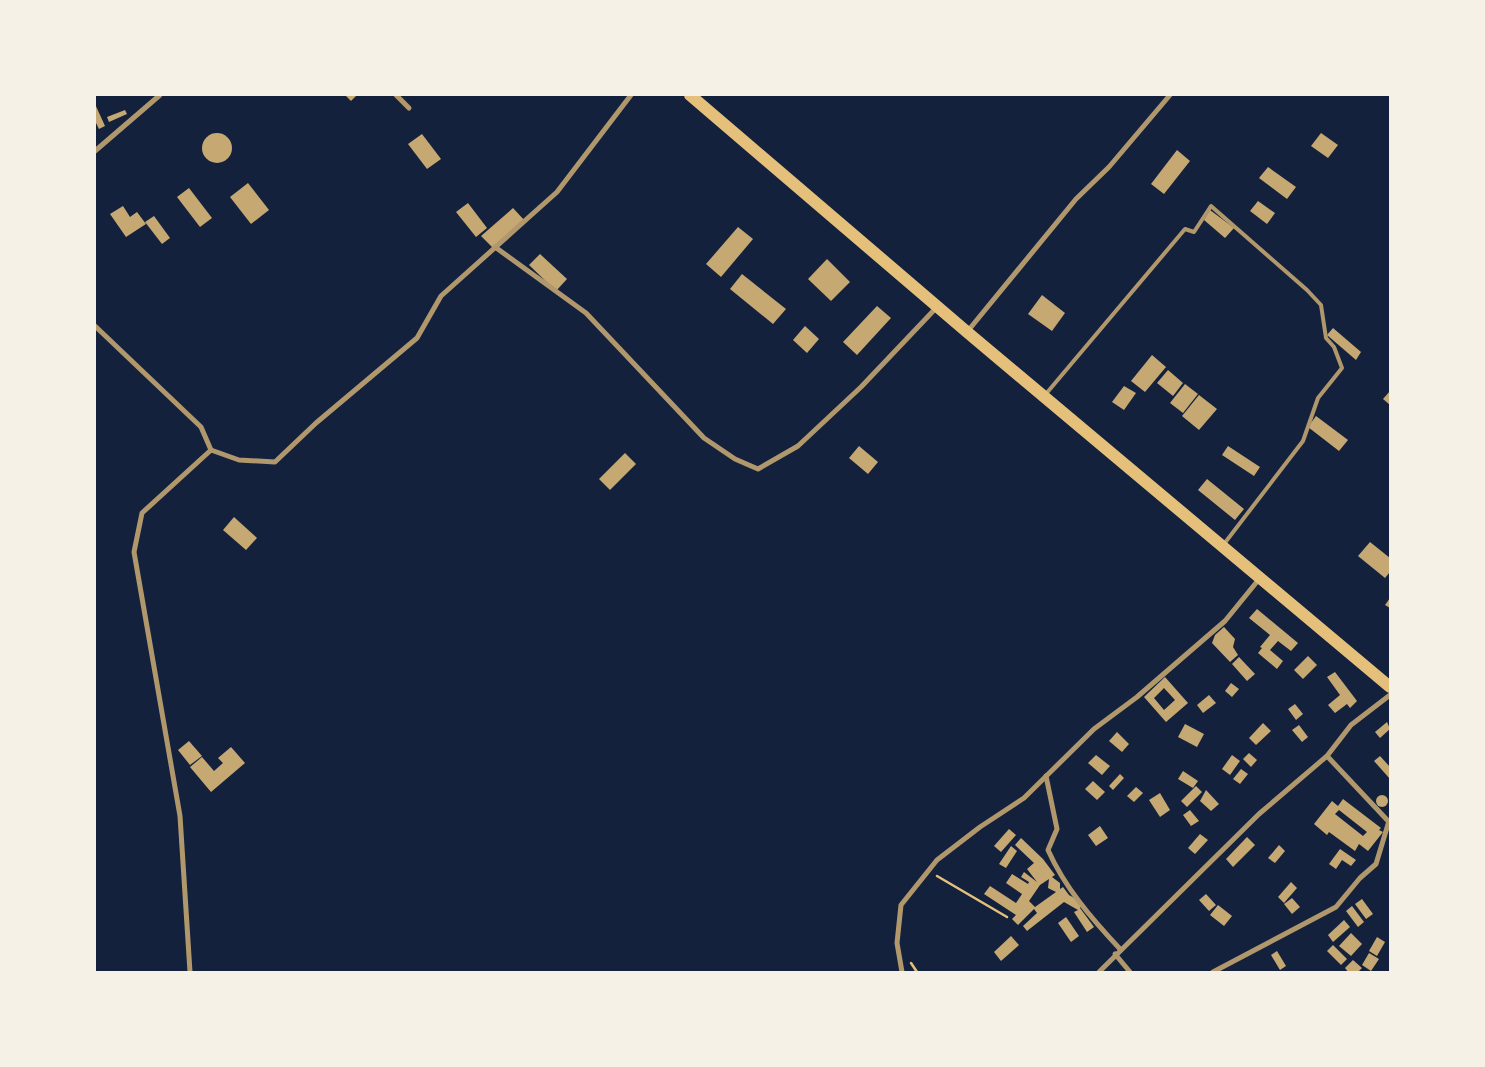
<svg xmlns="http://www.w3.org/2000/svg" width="1485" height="1067" font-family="'Noto Sans',sans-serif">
  <rect width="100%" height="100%" fill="#14213d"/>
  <!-- building -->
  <g fill="#c6a872" fill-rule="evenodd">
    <path d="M345 95H357L351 101Z"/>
    <path d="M95 104 105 126 99 129 95 121Z"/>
    <path d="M125 110 127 114 109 122 107 117Z"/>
    <circle cx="217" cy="148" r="15"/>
    <path d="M1321 133 1338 145 1328 158 1311 146Z"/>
    <path d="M422 134 441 159 427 169 408 144Z"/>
    <path d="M1177 150 1190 161 1164 194 1151 184Z"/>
    <path d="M1268 167 1296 187 1287 199 1259 178Z"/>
    <path d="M248 183 269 210 251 224 230 197Z"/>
    <path d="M189 188 212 218 200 227 177 197Z"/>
    <path d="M1258 201 1275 213 1267 224 1250 211Z"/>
    <path d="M468 203 487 228 476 237 456 212Z"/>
    <path d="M123 206 130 217 137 212 146 224 126 237 110 214Z"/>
    <path d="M513 208 525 221 493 248 481 236Z"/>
    <path d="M1210 210 1234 228 1225 238 1204 220Z"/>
    <path d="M154 216 170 238 162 244 145 222Z"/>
    <path d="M738 227 753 239 721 277 706 264Z"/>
    <path d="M540 254 567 279 556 291 529 265Z"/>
    <path d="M827 259 850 282 831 301 808 279Z"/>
    <path d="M742 274 786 309 773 324 730 289Z"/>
    <path d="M1042 295 1065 313 1052 331 1028 314Z"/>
    <path d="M877 306 891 318 857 355 843 342Z"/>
    <path d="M805 326 819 339 807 353 793 340Z"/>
    <path d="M1333 328 1361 352 1356 360 1327 335Z"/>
    <path d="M1152 355 1166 367 1145 392 1131 381Z"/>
    <path d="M1168 370 1183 383 1173 396 1157 383Z"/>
    <path d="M1185 384 1198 394 1183 413 1170 403Z"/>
    <path d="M1124 386 1136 393 1124 410 1112 402Z"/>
    <path d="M1390 391V405L1383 399Z"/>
    <path d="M1199 395 1217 409 1199 430 1182 416Z"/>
    <path d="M1316 416 1348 440 1339 451 1308 427Z"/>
    <path d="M859 446 878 462 868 474 849 458Z"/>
    <path d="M1228 446 1260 467 1254 476 1222 455Z"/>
    <path d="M625 453 636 464 610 490 599 479Z"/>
    <path d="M1207 479 1244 509 1235 520 1198 490Z"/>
    <path d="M234 517 257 538 246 550 223 530Z"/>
    <path d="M1370 542 1390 558V572L1385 578 1358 556Z"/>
    <path d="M1390 598V608L1385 605Z"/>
    <path d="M1257 609 1298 643 1291 651 1278 641 1270 650 1283 661 1277 669 1258 653 1262 648 1260 647 1270 635 1249 618Z"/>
    <path d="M1224 627 1235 639 1233 647 1238 655 1230 662 1212 643 1215 635Z"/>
    <path d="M1308 656 1317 665 1303 679 1294 670Z"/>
    <path d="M1239 657 1255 674 1247 681 1232 664Z"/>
    <path d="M1335 672 1357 701 1350 708 1347 704 1335 713 1328 705 1340 695 1327 677Z"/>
    <path d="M1165 677 1188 703 1166 722 1144 697ZM1164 688 1175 700 1164 710 1154 698Z"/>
    <path d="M1231 683 1239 689 1232 697 1225 691Z"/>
    <path d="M1209 695 1216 703 1203 713 1197 705Z"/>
    <path d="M1295 704 1303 714 1296 720 1288 709Z"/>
    <path d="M1387 722 1390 729 1380 738 1375 732Z"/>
    <path d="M1263 723 1271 731 1256 745 1249 738Z"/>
    <path d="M1185 724 1204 734 1197 747 1178 737Z"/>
    <path d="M1299 725 1308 737 1302 742 1292 730Z"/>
    <path d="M1117 732 1129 744 1122 752 1109 741Z"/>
    <path d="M189 741 202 756 190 765 178 750Z"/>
    <path d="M231 747 245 763 211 792 190 767 202 757 214 771 223 763 218 758Z"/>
    <path d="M1249 753 1257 760 1251 767 1243 759Z"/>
    <path d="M1096 755 1110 766 1102 775 1088 763Z"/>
    <path d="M1232 755 1240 761 1230 775 1222 769Z"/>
    <path d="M1380 756 1390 767V779L1374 761Z"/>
    <path d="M1241 769 1248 774 1240 784 1233 779Z"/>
    <path d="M1183 771 1198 781 1193 788 1178 779Z"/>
    <path d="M1120 774 1124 778 1113 790 1109 786Z"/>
    <path d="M1093 781 1105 792 1097 800 1085 789Z"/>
    <path d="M1196 786 1202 792 1187 807 1181 801Z"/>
    <path d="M1136 787 1143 793 1134 802 1127 796Z"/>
    <path d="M1206 790 1219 804 1211 811 1200 801Z"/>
    <path d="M1160 793 1170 810 1160 817 1149 800Z"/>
    <circle cx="1382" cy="801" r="6"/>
    <path d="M1343 799 1381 828 1379 830 1383 832 1368 851 1359 844 1355 851 1329 832 1327 835 1314 824 1332 801 1338 806ZM1339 810 1367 832 1363 836 1335 814Z"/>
    <path d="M1190 810 1199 821 1191 826 1183 815Z"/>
    <path d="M1100 826 1108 838 1096 846 1088 835Z"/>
    <path d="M1009 829 1016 835 1001 852 994 846Z"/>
    <path d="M1200 834 1208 840 1195 854 1188 848Z"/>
    <path d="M1247 837 1255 845 1233 867 1226 859Z"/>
    <path d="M1021 838 1043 859 1055 875 1052 877 1060 883V889L1063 887 1069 895 1083 903 1080 908 1094 927 1087 932 1074 912 1078 910 1064 902 1027 931 1023 926 1037 913 1034 909 1018 925 1012 919 1016 915 984 894 990 886 1016 903 1022 894 1006 883 1012 874 1028 884 1029 882 1021 877 1024 872 1037 882 1027 869 1034 863 1015 845ZM1049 879 1048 888 1056 892 1035 907 1029 901 1040 885Z"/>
    <path d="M1279 845 1285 851 1275 863 1268 858Z"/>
    <path d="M1011 846 1017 851 1006 868 999 864Z"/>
    <path d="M1340 849 1356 860 1351 866 1342 860 1336 869 1329 864Z"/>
    <path d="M1291 882 1297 888 1284 903 1278 897Z"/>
    <path d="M1206 894 1216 905 1209 911 1199 900Z"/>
    <path d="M1292 898 1300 907 1292 914 1284 904Z"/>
    <path d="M1362 899 1373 914 1366 919 1355 904Z"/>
    <path d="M1218 905 1232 916 1224 926 1210 915Z"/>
    <path d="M1352 906 1364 922 1358 927 1346 911Z"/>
    <path d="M1066 917 1079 936 1071 942 1058 923Z"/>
    <path d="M1344 920 1350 927 1333 942 1328 935Z"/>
    <path d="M1351 933 1362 944 1351 956 1339 946Z"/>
    <path d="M1011 936 1019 945 1001 961 994 952Z"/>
    <path d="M1377 937 1385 942 1377 956 1369 951Z"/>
    <path d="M1333 945 1347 959 1341 965 1327 951Z"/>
    <path d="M1277 951 1286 966 1280 970 1271 955Z"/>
    <path d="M1369 953 1379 959 1371 971 1362 965Z"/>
    <path d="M1353 960 1362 968 1358 972H1348L1345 968Z"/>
  </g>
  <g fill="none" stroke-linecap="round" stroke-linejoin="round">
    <!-- path -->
    <g stroke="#e5c07b" stroke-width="2.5">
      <path d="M937 876 1007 917"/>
      <path d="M911 963 917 972"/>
    </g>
    <!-- service -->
    <path stroke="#b1986c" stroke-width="4" d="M1045 395 1185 229 1194 232 1211 206 1307 290 1321 305 1326 338 1334 347 1342 368 1318 398 1303 441 1224 544"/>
    <!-- minor -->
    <g stroke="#b1986c" stroke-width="5">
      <path d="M396 95 409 108"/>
      <path d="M95 151 160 95"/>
      <path d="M495 247 586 313 704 438 735 459 758 469 798 446 861 387 937 307"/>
      <path d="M95 326 201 427 211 450 239 460 275 462 316 423 417 338 441 296 557 192 631 95"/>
      <path d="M967 332 1076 199 1109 167 1170 95"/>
      <path d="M1327 756 1390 823"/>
      <path d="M1046 776 1057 829 1048 850C1065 888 1092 919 1120 949"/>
      <path d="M1115 954 1130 972"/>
      <path d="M190 972 180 816 134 552 142 513 211 450"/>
      <path d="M902 972 897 943 901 905 937 860 980 827 1024 798 1094 729 1137 697 1225 621 1260 578"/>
      <path d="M1099 972 1259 814 1327 756 1351 725 1390 695"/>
      <path d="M1213 972 1336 907 1360 878 1376 864 1389 821"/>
    </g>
    <!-- primary -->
    <path stroke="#e5c07b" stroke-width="12" d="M690 95 967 332 1390 687"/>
  </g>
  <!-- border -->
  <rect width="1485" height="1067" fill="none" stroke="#f6f1e7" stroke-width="192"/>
</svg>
